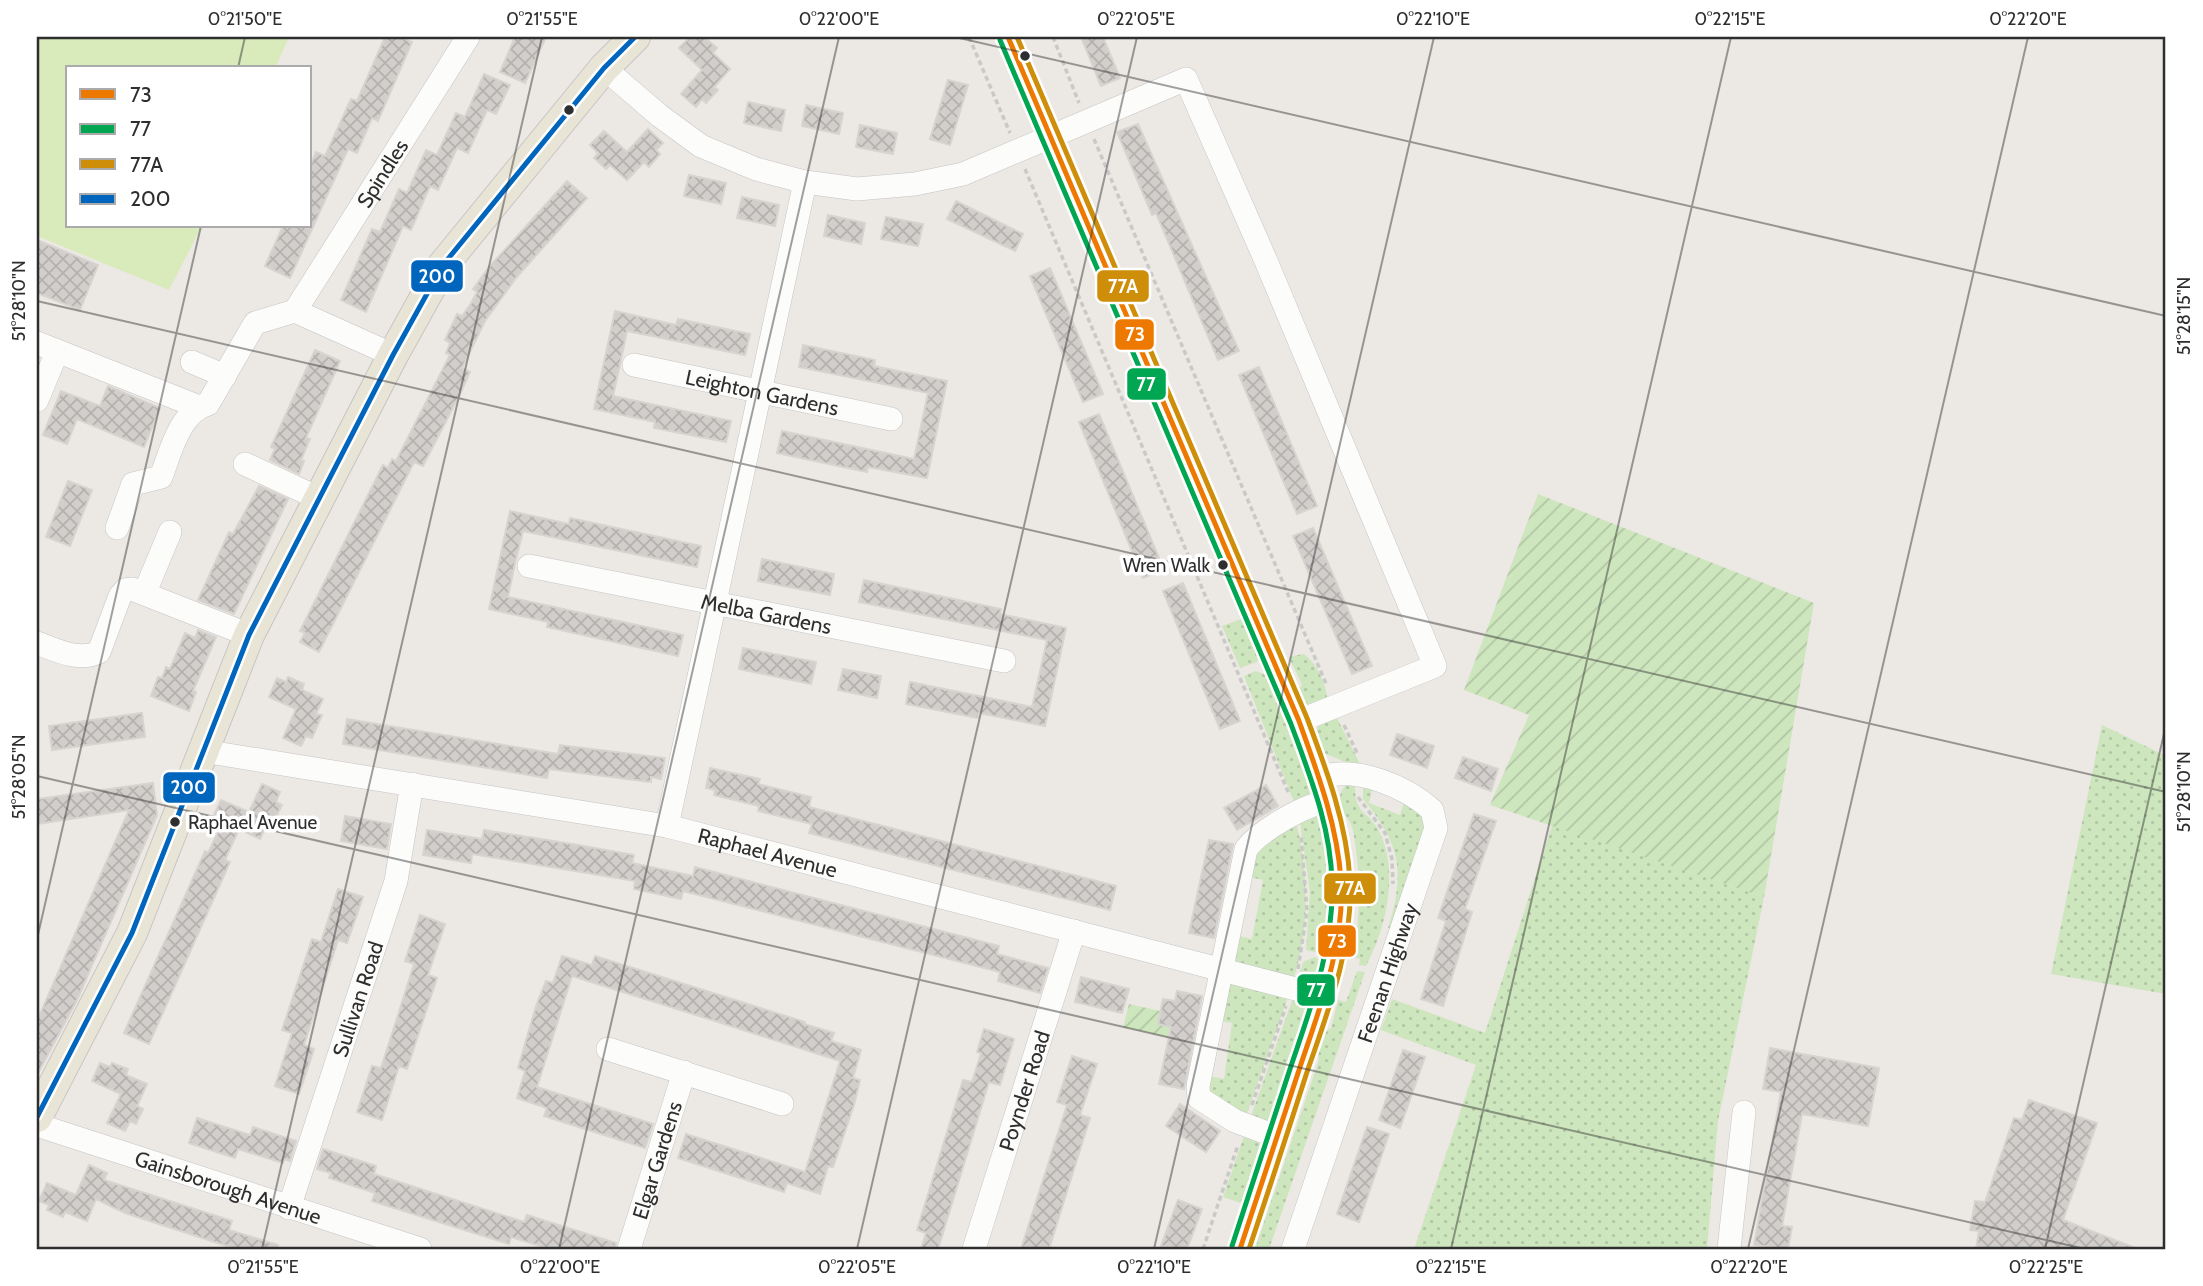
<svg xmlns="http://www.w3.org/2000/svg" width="2203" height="1286" font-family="Cabin,sans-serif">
  <defs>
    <pattern id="grass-dots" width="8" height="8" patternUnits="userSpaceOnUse" patternTransform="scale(1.75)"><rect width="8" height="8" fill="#cee6be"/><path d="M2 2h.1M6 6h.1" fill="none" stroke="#b1c6a4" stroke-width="1.8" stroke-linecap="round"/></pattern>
    <pattern id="garden-furrows" width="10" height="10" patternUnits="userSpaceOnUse" patternTransform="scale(1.75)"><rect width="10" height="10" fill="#cee6be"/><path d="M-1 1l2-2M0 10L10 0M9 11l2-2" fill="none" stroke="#b1c6a4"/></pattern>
    <pattern id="building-cross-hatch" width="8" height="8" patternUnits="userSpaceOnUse" patternTransform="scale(1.75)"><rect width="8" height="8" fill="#d1cecb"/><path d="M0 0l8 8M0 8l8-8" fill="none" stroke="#b4b1af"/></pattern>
  </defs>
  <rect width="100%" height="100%" fill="#ece8e4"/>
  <!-- grass -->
  <g fill="url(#grass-dots)">
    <path d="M1244 618 1260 656 1257 662 1240 668 1222 626Z"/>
    <path d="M1303 654C1315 659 1329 689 1327 702L1311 706 1300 700 1296 691 1302 685 1289 657Z"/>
    <path d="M1256 671 1266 675 1279 701 1313 789 1311 796 1294 802 1244 676Z"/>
    <path d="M1335 714 1359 762V768L1324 753 1315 737 1319 723Z"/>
    <path d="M2102 725 2166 756V994L2051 974Z"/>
    <path d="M1355 781C1354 818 1367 807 1380 833 1399 874 1386 928 1366 966L1359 965 1360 959 1353 957C1361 916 1361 872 1353 831 1350 814 1331 807 1344 787Z"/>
    <path d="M1363 783 1373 786 1369 803 1400 815 1405 800 1419 810 1427 826 1395 930 1388 928C1406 872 1400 843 1363 799Z"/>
    <path d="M1307 812 1321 815C1328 861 1336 908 1323 954L1306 950 1310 892 1299 815Z"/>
    <path d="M1295 818C1309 872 1310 928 1293 981L1228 959 1233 935 1252 939 1263 880 1245 876 1249 856Z"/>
    <path d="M1552 825 1764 897 1718 1121 1707 1249H1414L1476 1065 1381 1030 1392 999 1485 1033Z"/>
    <path d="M1315 957 1322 962C1317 978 1315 981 1297 982L1303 962Z"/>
    <path d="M1357 971 1365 972 1269 1249H1255L1319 1060C1316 1043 1317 1038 1331 1028L1338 1000 1346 1002Z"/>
    <path d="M1224 982 1289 994 1245 1119 1203 1089 1205 1075 1224 1079 1232 1023 1215 1020Z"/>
    <path d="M1294 995 1304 1000 1308 1010 1269 1121 1249 1122Z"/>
    <path d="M1245 1133 1260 1144 1241 1203 1223 1197Z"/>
  </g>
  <!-- garden -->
  <g fill="url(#garden-furrows)">
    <path d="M1538 494 1814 603 1764 897 1490 805 1529 715 1464 690Z"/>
    <path d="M1129 1004 1160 1011 1158 1024 1170 1027 1168 1037 1123 1027Z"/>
  </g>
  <!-- pitch -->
  <path fill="#d9eabb" d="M37 37H289L275 68H68V226H202L169 290 37 236Z"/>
  <!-- building -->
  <g fill="url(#building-cross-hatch)" stroke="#d7d4d0" stroke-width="2">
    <path d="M385 37H400L412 42 378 121 372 118 357 153 348 149 290 278 265 266 283 226H310V166L316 152 325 156 351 99 357 101Z"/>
    <path d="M515 37H546L525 83 500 72Z"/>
    <path d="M690 37H704L717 48 713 53 730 69 714 87 718 90 706 103 702 99 696 107 681 94 702 70 679 48Z"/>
    <path d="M1081 37H1103L1120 78 1101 86Z"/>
    <path d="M484 74 510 85 496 114 487 110 468 153 457 148 438 190 430 186 411 230 403 226 366 312 341 300 372 229 380 232 399 189 407 193 426 150 437 155 456 113 465 117Z"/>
    <path d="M948 80 968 85 950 145 930 139Z"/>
    <path d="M748 102 785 110 781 131 744 123Z"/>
    <path d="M806 105 843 113 839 134 802 126Z"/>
    <path d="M1138 124 1239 351 1218 360 1156 213 1152 215 1117 132Z"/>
    <path d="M860 125 897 133 893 154 856 147Z"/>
    <path d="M648 129 663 143 656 150 660 154 649 167 644 162 627 180 610 165 606 169 594 158 598 153 590 145 604 131 627 152Z"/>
    <path d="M689 175 726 183 721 204 684 196Z"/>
    <path d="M567 181 587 198 516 278 485 321 462 368 470 372 460 394 423 466 414 462 319 652 300 642 305 633 300 631 383 465 388 468 392 459 396 461 450 355 446 353 450 343 445 340 457 314 462 316 470 305 477 292 473 289 490 266Z"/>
    <path d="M742 197 779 205 775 226 737 218Z"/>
    <path d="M956 201 1023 234 1015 251 947 219Z"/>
    <path d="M828 215 865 223 861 244 824 236Z"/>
    <path d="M886 217 923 224 918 246 881 239Z"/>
    <path d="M37 240 98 265 80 310 37 293Z"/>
    <path d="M1050 268 1103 394 1083 402 1030 276Z"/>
    <path d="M615 311 676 325 678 319 750 334 745 355 627 331 619 369 613 396 731 421 726 442 654 428 655 422 594 409Z"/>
    <path d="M803 345 875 360 874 366 947 381 927 478 868 467 867 472 777 453 782 431 914 459 928 393 799 367Z"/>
    <path d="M315 350 340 361 306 438 310 439 301 460 304 461 299 474 270 460 275 449 271 447Z"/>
    <path d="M1259 367 1317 506 1297 514 1239 375Z"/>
    <path d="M108 386 160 408 144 447 77 419 67 444 43 435 61 391 100 406Z"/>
    <path d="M1099 414 1164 570 1143 578 1079 422Z"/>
    <path d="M68 481 92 490 70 546 46 537Z"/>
    <path d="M259 486 288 499 234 614 198 600 229 532 233 534Z"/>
    <path d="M510 511 569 524 570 518 701 546 697 567 523 531 515 563 508 597 683 635 678 656 547 627 548 622 489 609Z"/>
    <path d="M1313 528 1372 666 1352 674 1293 536Z"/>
    <path d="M762 559 834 574 830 595 758 581Z"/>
    <path d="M864 580 1001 609 1000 614 1066 628 1045 726 979 713 978 718 906 704 910 682 1032 707 1047 640 859 602Z"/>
    <path d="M1183 583 1240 721 1220 729 1163 591Z"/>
    <path d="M198 630 216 637 193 691 196 692 189 711 151 696 158 677 162 678 166 667 170 669 185 633 195 638Z"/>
    <path d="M743 648 816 662 811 684 739 669Z"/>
    <path d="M843 669 881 676 877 698 838 690Z"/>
    <path d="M288 677 304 684 302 690 323 699 316 714 322 715 312 738 306 736 301 746 283 738 296 709 269 697 277 678 286 682Z"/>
    <path d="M142 713 145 737 52 750 49 726Z"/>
    <path d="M347 719 558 754 560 745 665 758 661 779 651 777V782L549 769 547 778 343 744Z"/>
    <path d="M1397 734 1434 746 1427 768 1390 755Z"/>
    <path d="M1463 757 1498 769 1491 791 1455 778Z"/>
    <path d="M710 768 760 779 758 784 811 797 809 807 1116 886 1110 910 809 833 812 824 758 811 759 806 714 795 715 790 706 788Z"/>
    <path d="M153 783 157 815 77 1000 37 1075V1021L129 810 37 824V799Z"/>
    <path d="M262 784 280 792 276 802 282 805 275 819 270 817 260 839 239 829 225 860 230 862 149 1044 124 1033 205 851 208 853 223 822 213 817 221 800 249 812Z"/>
    <path d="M1266 785 1278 806 1237 830 1224 808Z"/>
    <path d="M1474 814 1496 821 1465 909 1472 912 1443 1006 1421 999 1446 921 1438 918Z"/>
    <path d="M345 816 391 824 387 849 341 841Z"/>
    <path d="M427 830 482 839 484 830 578 845 634 855 632 863 693 876 695 867 999 946 997 954 1048 968 1040 993 998 981 1000 972 683 891 681 899 634 889 635 881 581 872 472 854 471 863 423 855Z"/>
    <path d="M1209 840 1233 844 1214 938 1189 933Z"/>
    <path d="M338 889 363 897 347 943 338 940 304 1045 314 1049 299 1094 275 1086 292 1033 282 1030 312 939 321 942Z"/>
    <path d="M420 915 445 924 428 975 437 978 407 1069 399 1066 382 1120 357 1112 372 1066 381 1068 398 1015 414 964 405 961Z"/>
    <path d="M562 956 592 965 595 956 805 1022 804 1024 834 1033 831 1041 861 1050 853 1078 860 1080 854 1105 833 1167 828 1166 820 1194 787 1183 784 1192 678 1158 686 1134 805 1172 840 1061 715 1021 572 976 537 1087 653 1124 645 1148 544 1116 547 1108 517 1098 525 1071 518 1068 536 1006 546 981 553 983Z"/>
    <path d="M1081 977 1129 989 1122 1013 1075 1002Z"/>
    <path d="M1177 991 1202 996 1184 1089 1159 1084 1171 1027 1158 1024 1163 999 1175 1001Z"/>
    <path d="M984 1029 1014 1039 1000 1085 989 1082 938 1249H921L926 1233 917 1230 963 1080 972 1082 981 1053 977 1052Z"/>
    <path d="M1770 1048 1879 1068 1868 1126 1802 1114 1782 1226 1792 1227 1788 1249 1754 1245 1781 1092 1763 1089Z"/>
    <path d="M1403 1050 1425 1057 1400 1128 1379 1120Z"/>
    <path d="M1072 1056 1097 1064 1080 1115 1090 1118 1049 1249H1021L1067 1105 1057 1102Z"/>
    <path d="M100 1063 110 1067 112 1063 128 1069 126 1075 147 1084 137 1106 143 1109 136 1124 130 1121 125 1131 107 1123 121 1094 92 1081Z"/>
    <path d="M2029 1100 2097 1123 2063 1220 2138 1249H1976L1979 1231 1970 1230 1975 1201 1985 1202 2014 1118 2022 1120Z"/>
    <path d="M1180 1104 1220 1131 1206 1152 1166 1126Z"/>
    <path d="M197 1118 250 1135 253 1127 296 1141 290 1161 284 1159 283 1163 238 1149 235 1158 189 1143Z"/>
    <path d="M1367 1127 1389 1134 1359 1222 1337 1214Z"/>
    <path d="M323 1149 376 1166 374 1174 524 1222 527 1215 549 1222 616 1243 615 1249H550L511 1237 509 1244 372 1201 375 1193 329 1178 331 1173 317 1169Z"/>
    <path d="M89 1165 107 1173 104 1180 232 1221 229 1230 278 1245 277 1249H236L125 1213 96 1199 87 1221 65 1212 63 1217 47 1210 49 1205 39 1201 47 1183 76 1195Z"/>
    <path d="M1178 1200 1202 1209 1187 1249 1161 1246Z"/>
  </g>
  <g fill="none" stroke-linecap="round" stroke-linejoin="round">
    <defs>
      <g id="minor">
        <path d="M1008 37 1299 721 1328 801 1337 845 1341 883 1338 937 1326 988 1240 1249"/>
        <path d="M604 68 660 116 701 146 756 169 805 182 857 189 915 184 963 174 1186 79 1266 261 1435 666 1299 721"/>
        <path id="s1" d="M295 311 468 37"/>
        <path d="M37 343 199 407"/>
        <path d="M192 362 225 376"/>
        <path id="s2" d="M634 365 891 419"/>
        <path d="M37 400 57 352"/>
        <path d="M245 464 318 498"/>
        <path d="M117 528 133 484 161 477C170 453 180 411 208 404L255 323 295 311 393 355"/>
        <path id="s3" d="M529 566 1004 661"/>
        <path d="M145 592 170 532"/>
        <path d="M37 643C56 650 79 662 99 652L120 596 125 590 132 589 249 635"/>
        <path id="s4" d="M203 751 667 826 1323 996"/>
        <path d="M667 826 805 182"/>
        <path d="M608 1049 782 1104"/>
        <path id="s5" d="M37 1125 420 1249"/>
        <path d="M1278 1137 1235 1121 1199 1098 1198 1086 1246 849C1260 830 1305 805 1328 801"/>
        <path id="s6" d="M289 1208 396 881 412 784"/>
        <path id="s7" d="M629 1249 684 1072"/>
        <path id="s8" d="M974 1249 1074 931"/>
        <path id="s9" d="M1293 1249 1436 828 1432 810C1405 786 1357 766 1321 777"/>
        <path d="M1729 1249 1744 1112"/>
      </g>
      <path id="major" d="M37 1117 132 933 249 635 393 355 443 265 604 68 635 37"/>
    </defs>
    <!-- minor casing -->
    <use href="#minor" stroke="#c5c4c5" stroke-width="24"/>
    <!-- major casing -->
    <use href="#major" stroke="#c6c5c4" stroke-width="32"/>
    <!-- path -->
    <g stroke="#c9c9c8" stroke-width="3.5" stroke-dasharray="5 3.5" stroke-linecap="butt">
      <path d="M969 37 1010 133"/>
      <path d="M1053 37 1079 103"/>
      <path d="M1094 139 1327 686"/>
      <path d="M1025 169 1289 794"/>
      <path d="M1344 725 1357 753"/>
      <path d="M1358 797 1385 833 1392 859 1393 884"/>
      <path d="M1298 969 1307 911 1301 835"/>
      <path d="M1252 1105 1286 1006"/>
      <path d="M1203 1249 1238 1145"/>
    </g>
    <!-- minor -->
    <use href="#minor" stroke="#fcfcfb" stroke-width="23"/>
    <!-- major -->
    <use href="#major" stroke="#e8e4d6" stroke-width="30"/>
    <defs>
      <path id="bus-1" d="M1008 37 1299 721C1318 774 1337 824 1341 880 1345 944 1320 1007 1300 1067 1280 1127 1260 1188 1240 1249"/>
      <path id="bus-2" d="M1000 40 1291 724C1310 776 1331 827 1332 883 1334 948 1310 1009 1290 1069 1271 1128 1251 1187 1232 1246"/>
      <path id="bus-3" d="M1017 37 1307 718C1327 771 1347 824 1350 881 1353 948 1328 1011 1307 1072 1288 1131 1269 1190 1249 1249"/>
      <path id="bus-4" d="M37 1117 132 933 249 635 393 355 443 265 604 68 635 37"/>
    </defs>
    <!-- bus-1 casing -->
    <use href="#bus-1" stroke="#fff" stroke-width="10"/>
    <!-- bus-2 casing -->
    <use href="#bus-2" stroke="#fff" stroke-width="10"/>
    <!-- bus-3 casing -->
    <use href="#bus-3" stroke="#fff" stroke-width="10"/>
    <!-- bus-4 casing -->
    <use href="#bus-4" stroke="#fff" stroke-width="10"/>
    <!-- bus-1 -->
    <use href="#bus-1" stroke="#ee7900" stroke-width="5"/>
    <!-- bus-2 -->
    <use href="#bus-2" stroke="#00a651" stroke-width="5"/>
    <!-- bus-3 -->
    <use href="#bus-3" stroke="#cf8e09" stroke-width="5"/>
    <!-- bus-4 -->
    <use href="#bus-4" stroke="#0065bd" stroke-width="5"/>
  </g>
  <!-- ticks -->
  <path fill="none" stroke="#2e2e2e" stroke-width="2" stroke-opacity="0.45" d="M955 37 2166 316M238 68 245 37M37 301 2166 792M37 776 2085 1249M37 939 201 226M262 1249 542 37M559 1249 839 37M857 1249 1137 37M1154 1249 1434 37M1451 1249 1731 37M1748 1249 2028 37M2045 1249 2166 725"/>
  <!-- markers -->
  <g fill="#2e2e2e" stroke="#fff" stroke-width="2.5">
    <circle cx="1025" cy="56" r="6"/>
    <circle cx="569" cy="110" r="6"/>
    <circle cx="1223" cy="565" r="6"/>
    <circle cx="175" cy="822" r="6"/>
  </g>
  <g text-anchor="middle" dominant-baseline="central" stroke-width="7" stroke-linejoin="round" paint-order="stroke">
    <!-- bus labels -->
    <g font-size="19" fill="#2e2e2e" stroke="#fff" text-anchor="end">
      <text x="1210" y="565">Wren Walk</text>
      <text x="188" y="822" text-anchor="start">Raphael Avenue</text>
    </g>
    <!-- street labels -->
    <g font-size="21" fill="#2e2e2e" stroke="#fff">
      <text stroke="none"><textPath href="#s1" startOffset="163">Spindles</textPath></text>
      <text stroke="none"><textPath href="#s2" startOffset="131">Leighton Gardens</textPath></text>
      <text stroke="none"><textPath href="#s3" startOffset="242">Melba Gardens</textPath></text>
      <text stroke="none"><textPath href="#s4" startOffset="574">Raphael Avenue</textPath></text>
      <text stroke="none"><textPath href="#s9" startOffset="292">Feenan Highway</textPath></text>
      <text stroke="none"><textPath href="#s6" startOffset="220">Sullivan Road</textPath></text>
      <text stroke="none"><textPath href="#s8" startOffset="166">Poynder Road</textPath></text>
      <text stroke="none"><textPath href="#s7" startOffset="93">Elgar Gardens</textPath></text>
      <text stroke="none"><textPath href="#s5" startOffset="201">Gainsborough Avenue</textPath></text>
    </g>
  </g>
  <g stroke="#fff" stroke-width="2.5">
    <rect x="410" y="259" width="54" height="34" rx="7" fill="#0065bd"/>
    <rect x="1096" y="269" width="54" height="34" rx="7" fill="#cf8e09"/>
    <rect x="1114" y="318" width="41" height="33" rx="7" fill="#ee7900"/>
    <rect x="1126" y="367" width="41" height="34" rx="7" fill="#00a651"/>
    <rect x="162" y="771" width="54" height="33" rx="7" fill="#0065bd"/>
    <rect x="1323" y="872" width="54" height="33" rx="7" fill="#cf8e09"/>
    <rect x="1317" y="924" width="40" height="34" rx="7" fill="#ee7900"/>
    <rect x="1296" y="973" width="40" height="34" rx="7" fill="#00a651"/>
  </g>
  <g font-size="19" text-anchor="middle" font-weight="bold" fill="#fff">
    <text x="437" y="283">200</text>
    <text x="1123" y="293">77A</text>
    <text x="1135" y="341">73</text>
    <text x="1146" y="391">77</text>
    <text x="189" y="794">200</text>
    <text x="1350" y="895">77A</text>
    <text x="1337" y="948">73</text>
    <text x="1316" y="997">77</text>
  </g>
  <!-- border -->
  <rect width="2203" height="1286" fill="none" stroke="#ffffff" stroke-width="77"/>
  <!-- legend -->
  <rect x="66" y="66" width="245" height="161" fill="#ffffff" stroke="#ababab" stroke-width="2"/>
  <rect x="80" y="89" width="35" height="10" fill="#ee7900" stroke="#ababab" stroke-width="2"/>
  <text x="130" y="102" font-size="21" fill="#2e2e2e">73</text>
  <rect x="80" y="124" width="35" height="10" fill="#00a651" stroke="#ababab" stroke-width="2"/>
  <text x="130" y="136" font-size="21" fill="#2e2e2e">77</text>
  <rect x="80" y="159" width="35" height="10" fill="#cf8e09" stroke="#ababab" stroke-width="2"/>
  <text x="130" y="172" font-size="21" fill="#2e2e2e">77A</text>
  <rect x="80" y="194" width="35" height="10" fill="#0065bd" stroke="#ababab" stroke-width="2"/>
  <text x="130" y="206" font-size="21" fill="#2e2e2e">200</text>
  <rect x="38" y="38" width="2126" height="1210" fill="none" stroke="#2e2e2e" stroke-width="2.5"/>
  <g font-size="18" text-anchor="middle" fill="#2e2e2e">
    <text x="245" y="25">0°21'50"E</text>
    <text x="542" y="25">0°21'55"E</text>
    <text x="839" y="25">0°22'00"E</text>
    <text x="1136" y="25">0°22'05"E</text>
    <text x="1433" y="25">0°22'10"E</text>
    <text x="1730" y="25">0°22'15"E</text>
    <text x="2028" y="25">0°22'20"E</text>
    <text transform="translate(19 301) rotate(-90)" y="6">51°28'10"N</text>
    <text transform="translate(2184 316) rotate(-90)" y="6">51°28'15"N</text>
    <text transform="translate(19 777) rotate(-90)" y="6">51°28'05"N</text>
    <text transform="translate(2184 792) rotate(-90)" y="6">51°28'10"N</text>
    <text x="263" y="1273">0°21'55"E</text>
    <text x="560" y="1273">0°22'00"E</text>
    <text x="857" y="1273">0°22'05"E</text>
    <text x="1154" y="1273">0°22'10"E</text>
    <text x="1451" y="1273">0°22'15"E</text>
    <text x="1749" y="1273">0°22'20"E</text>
    <text x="2046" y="1273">0°22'25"E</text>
  </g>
</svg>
